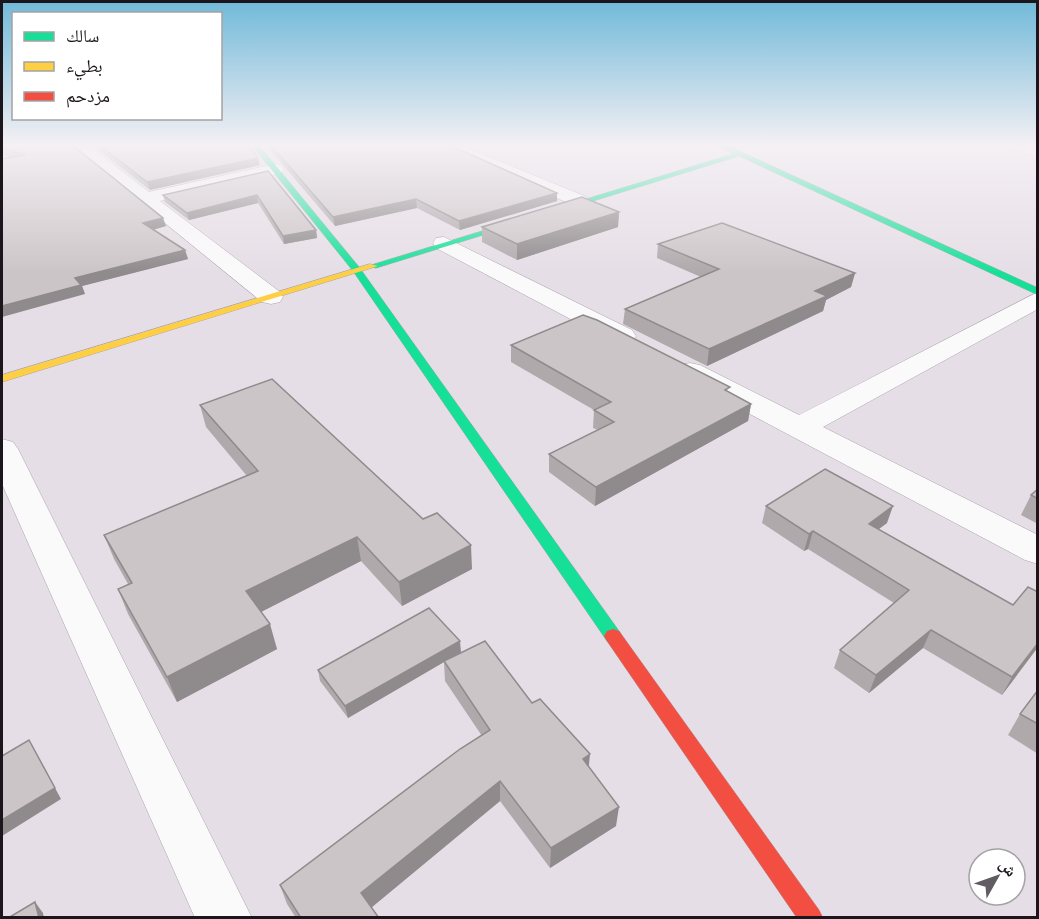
<svg xmlns="http://www.w3.org/2000/svg" width="1039" height="919" font-family="'DM Sans','Noto Naskh Arabic',sans-serif">
  <rect width="100%" height="100%" fill="#e6dee6"/>
  <g fill="none" stroke-linecap="round" stroke-linejoin="round">
    <defs>
      <g id="street">
        <path d="M68 144H87L149 192 275 164 281 165 284 169 281 173 160 201 280 292 283 297 280 302 271 304 262 302Z"/>
        <path d="M434 144H457L587 197 590 201 587 205H573Z"/>
        <path d="M1005 144 1038 146V157L1007 147Z"/>
        <path d="M444 237 632 330 636 336 632 342 623 344 614 342 436 248 433 243 436 238Z"/>
        <path d="M1038 292V309L823 427 1038 535V564L1025 560 680 377 676 371 680 365 690 363 700 365 799 415Z"/>
        <path d="M2 439 13 442 18 449 252 918H195L2 484Z"/>
      </g>
      <g id="fast">
        <path d="M251 144H258L359 267 619 631 622 636 619 641 613 643 607 641 353 271Z"/>
        <path d="M715 144H724L1038 288V295L739 156 376 268 368 266 733 154Z"/>
      </g>
      <path id="slow" d="M370 264 378 266 2 382V375Z"/>
      <path id="jam" d="M613 629 619 631 819 910 823 918H797L607 641 604 636 607 631Z"/>
    </defs>
    <!-- street casing -->
    <use href="#street" stroke="#aaa4aa" stroke-width="1"/>
    <!-- fast casing -->
    <use href="#fast" stroke="#aaa4aa" stroke-width="1"/>
    <!-- slow casing -->
    <use href="#slow" stroke="#aaa4aa" stroke-width="1"/>
    <!-- jam casing -->
    <use href="#jam" stroke="#aaa4aa" stroke-width="1"/>
    <!-- street -->
    <use href="#street" fill="#fbfafb" fill-rule="evenodd"/>
    <!-- fast -->
    <use href="#fast" fill="#16e098" fill-rule="evenodd"/>
    <!-- slow -->
    <use href="#slow" fill="#ffcf43" fill-rule="evenodd"/>
    <!-- jam -->
    <use href="#jam" fill="#f24e42" fill-rule="evenodd"/>
  </g>
  <!-- wall -->
  <g fill="#afa9ab">
    <path d="M2 144H71L166 226 153 230 185 250 188 259 82 286 85 294 10 157 2 155Z"/>
    <path d="M91 144H248L258 158 260 165 150 190Z"/>
    <path d="M265 144H447L557 193V201L460 230 417 208 335 226Z"/>
    <path d="M268 171 316 230 317 238 284 244 258 203 189 220 165 202 163 195Z"/>
    <path d="M619 212 618 227 517 260 482 242V227Z"/>
    <path d="M658 244 855 273 851 287 826 300 823 311 707 366 623 324 625 309 701 277 657 258Z"/>
    <path d="M511 345 729 392 751 404 748 421 595 506 549 472V454L598 430 593 428 594 410 511 362Z"/>
    <path d="M200 405 472 569 402 606 361 561 261 612 277 649 177 702 128 614 118 589 128 584 114 559 104 535 247 476 206 427Z"/>
    <path d="M1038 489V524L1021 515 1031 495Z"/>
    <path d="M766 506 887 523 878 529 1013 605 1038 592V647L1002 695 923 648 869 693 834 668 840 650 894 603 808 549 804 551 762 523Z"/>
    <path d="M461 652 532 703 589 767 616 826 550 868 500 801 372 907 379 918H296L287 904 280 885 482 736 445 681 444 662 348 718 320 681 318 670Z"/>
    <path d="M1038 690V754L1008 735 1020 714Z"/>
  </g>
  <!-- shaded-wall -->
  <g fill="#8f8a8b">
    <path d="M468 144H482L468 146Z"/>
    <path d="M258 158 260 165 150 190 147 182Z"/>
    <path d="M557 193V201L460 230 459 221Z"/>
    <path d="M257 195 258 203 189 220 187 213Z"/>
    <path d="M416 199 417 208 335 226 333 217Z"/>
    <path d="M619 212 618 227 517 260V244Z"/>
    <path d="M163 218 166 226 145 232 143 223Z"/>
    <path d="M316 230 317 238 284 244 283 236Z"/>
    <path d="M185 250 188 259 82 286 85 294 2 317V306L75 278Z"/>
    <path d="M855 273 851 287 826 300 823 311 707 366 709 349 815 291Z"/>
    <path d="M751 404 748 421 595 506 596 487Z"/>
    <path d="M893 506 887 523 863 541 869 524Z"/>
    <path d="M813 531 808 549 804 551 809 534Z"/>
    <path d="M357 537 361 561 253 616 246 591Z"/>
    <path d="M471 545 472 569 402 606 399 582Z"/>
    <path d="M270 624 277 649 177 702 167 677Z"/>
    <path d="M931 630 923 648 869 693 876 675Z"/>
    <path d="M460 641 461 652 444 661V662L348 718 345 706Z"/>
    <path d="M1038 643V647L1002 695 1012 677Z"/>
    <path d="M29 740 61 799 2 836V820Z"/>
    <path d="M590 754 588 774 583 759Z"/>
    <path d="M500 781V801L366 912 361 893Z"/>
    <path d="M619 807 616 826 550 868 551 848Z"/>
    <path d="M35 902 43 913 44 918H39Z"/>
  </g>
  <!-- building -->
  <g fill="#ccc5c7" stroke="#8f8a8b" stroke-width="1.5">
    <path d="M2 144H71L163 218 143 223 185 250 75 278 81 285 2 306V159L25 155 2 148Z"/>
    <path d="M98 144H248L258 158 147 182Z"/>
    <path d="M270 144H447L557 193 459 221 416 199 333 217Z"/>
    <path d="M268 171 316 230 283 236 257 195 187 213 163 195Z"/>
    <path d="M582 197 619 212 517 244 482 227Z"/>
    <path d="M722 223 855 273 815 291 827 296 709 349 625 309 719 269 658 244Z"/>
    <path d="M583 315 597 320 730 387 725 390 751 404 596 487 549 454 614 422 594 410 611 402 511 345Z"/>
    <path d="M272 379 423 519 437 513 471 545 399 582 357 537 246 591 270 624 167 677 118 589 132 583 104 535 258 471 200 405Z"/>
    <path d="M825 469 893 506 869 524 1013 605 1028 587 1038 592V643L1012 677 931 630 876 675 840 650 909 590 813 531 809 534 766 506Z"/>
    <path d="M1038 489V499L1031 495Z"/>
    <path d="M429 608 460 641 345 706 318 670Z"/>
    <path d="M485 641 532 703 540 699 590 754 583 759 619 807 551 848 500 781 361 893 379 918H301L280 885 460 749 490 730 444 661Z"/>
    <path d="M1038 690V724L1020 714Z"/>
    <path d="M29 740 55 788 2 820V756Z"/>
    <path d="M35 902 39 918H8Z"/>
  </g>
  <!-- sky -->
  <linearGradient id="sky" x2="0" y2="1"><stop stop-color="#70b9d9"/><stop offset="0.53" stop-color="#f4f0f4"/><stop offset="1" stop-color="#f4f0f4" stop-opacity="0"/></linearGradient>
  <rect width="1039" height="273" fill="url(#sky)"/>
  <!-- border -->
  <rect width="1039" height="919" fill="none" stroke="#1b161b" stroke-width="6"/>
  <!-- legend -->
  <rect x="12" y="12" width="210" height="108" fill="#ffffff" stroke="#a4a2a4" stroke-width="1.5"/>
  <rect x="24" y="32" width="30" height="9" fill="#16e098" stroke="#a4a2a4" stroke-width="1.5"/>
  <text x="66" y="42" font-size="18" fill="#1b161b">سالك</text>
  <rect x="24" y="62" width="30" height="9" fill="#ffcf43" stroke="#a4a2a4" stroke-width="1.5"/>
  <text x="66" y="72" font-size="18" fill="#1b161b">بطيء</text>
  <rect x="24" y="92" width="30" height="9" fill="#f24e42" stroke="#a4a2a4" stroke-width="1.5"/>
  <text x="66" y="102" font-size="18" fill="#1b161b">مزدحم</text>
  <!-- north arrow -->
  <g transform="translate(997 877) rotate(50)"><circle r="28" fill="#ffffff" stroke="#a4a2a4" stroke-width="1.5"/>
  <path d="M0-4.5L10 22L0 15L-10 22Z" fill="#625c62"/>
  <text y="-9" font-size="16" font-weight="bold" text-anchor="middle" fill="#1b161b">ش</text>
  </g>
</svg>
